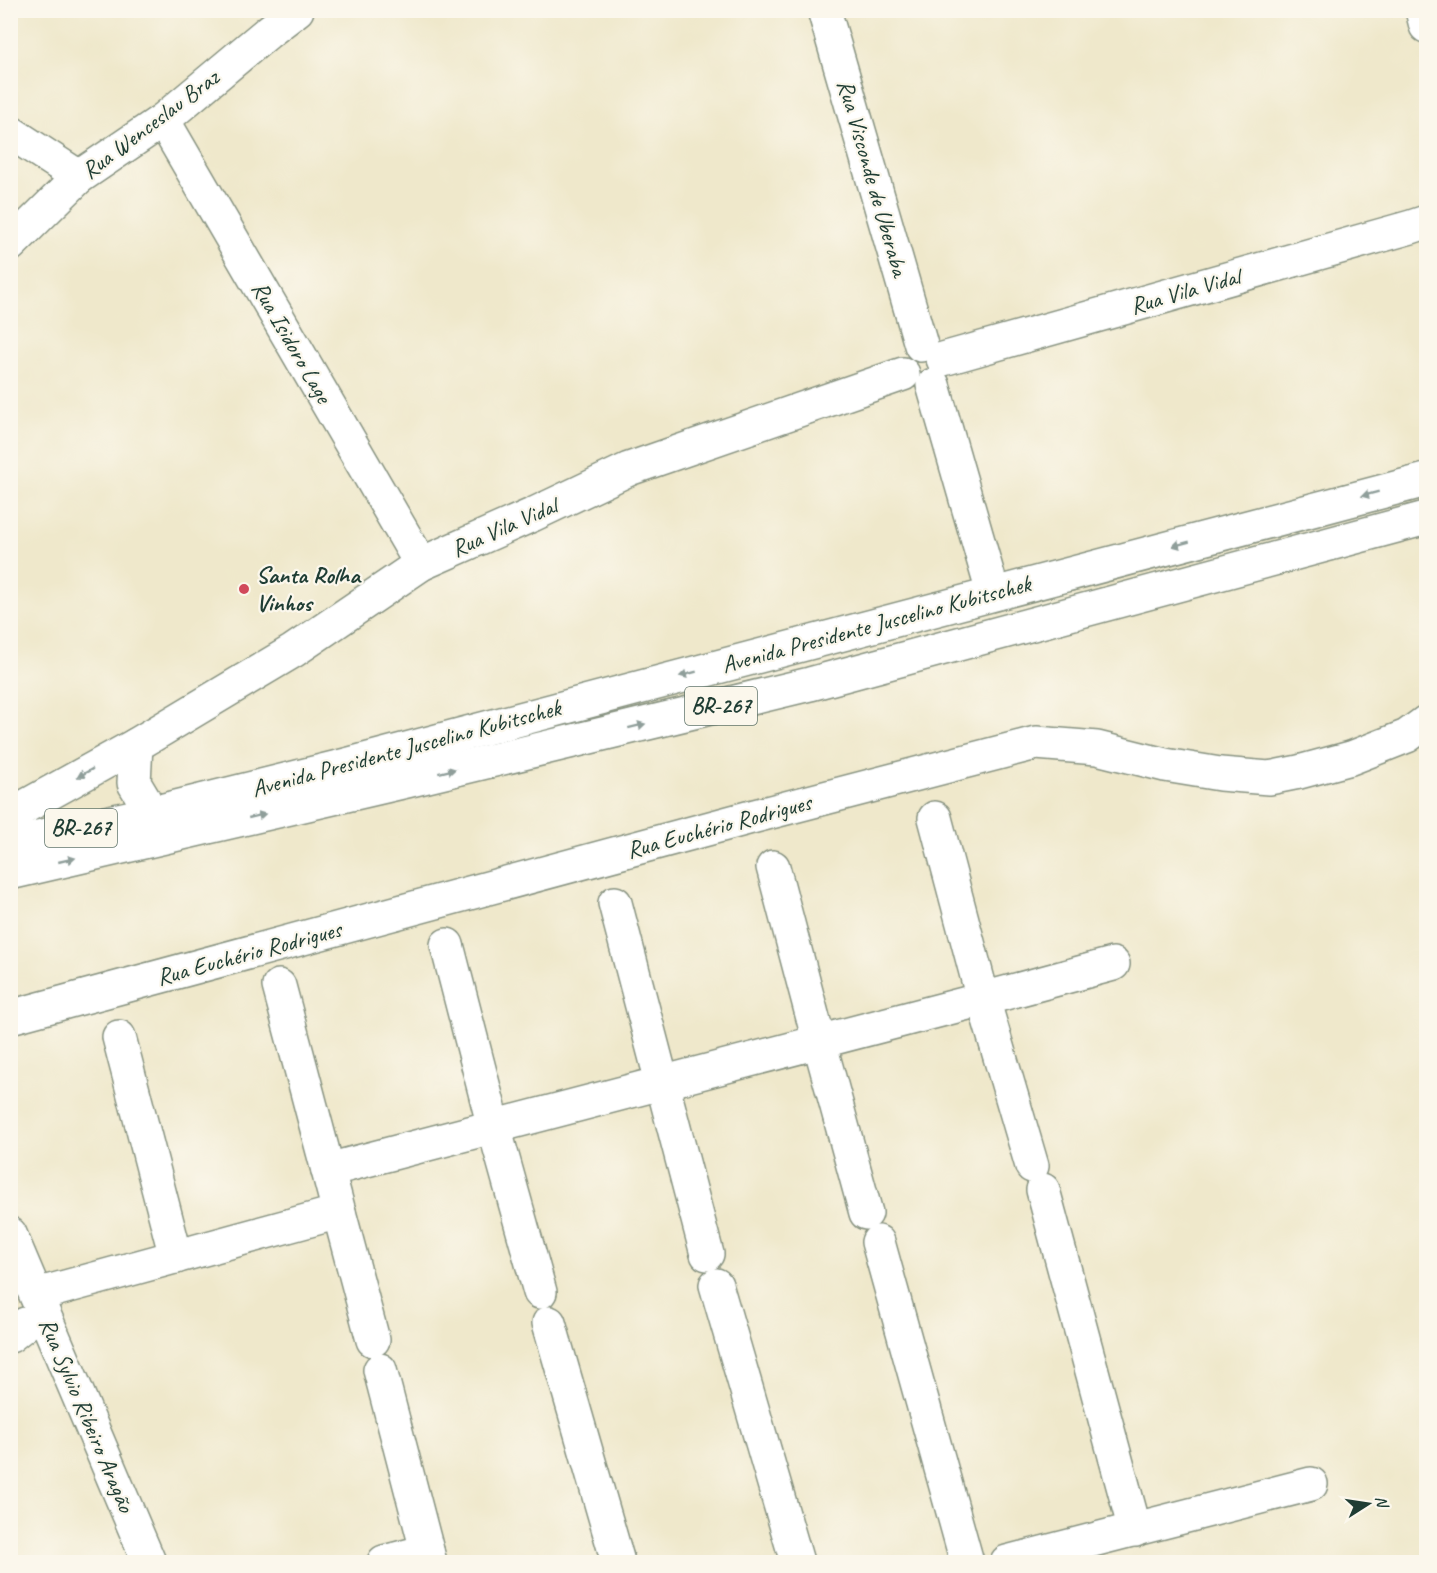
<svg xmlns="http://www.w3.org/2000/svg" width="1437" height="1573" font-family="Caveat,sans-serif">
  <rect width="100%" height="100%" fill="#fbf7ec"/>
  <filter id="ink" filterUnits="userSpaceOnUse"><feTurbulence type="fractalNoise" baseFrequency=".0167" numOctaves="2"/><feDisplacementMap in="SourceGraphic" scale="12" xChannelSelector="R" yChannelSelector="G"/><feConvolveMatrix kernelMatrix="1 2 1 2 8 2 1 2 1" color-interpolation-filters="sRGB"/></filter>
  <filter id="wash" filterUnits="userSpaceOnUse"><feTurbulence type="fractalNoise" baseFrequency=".008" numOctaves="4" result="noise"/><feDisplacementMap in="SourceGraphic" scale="24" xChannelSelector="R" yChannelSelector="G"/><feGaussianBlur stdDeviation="1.35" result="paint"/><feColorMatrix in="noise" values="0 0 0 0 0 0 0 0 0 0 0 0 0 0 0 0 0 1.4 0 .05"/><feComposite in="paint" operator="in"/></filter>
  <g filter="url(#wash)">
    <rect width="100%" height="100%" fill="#efe8cb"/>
  </g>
  <g filter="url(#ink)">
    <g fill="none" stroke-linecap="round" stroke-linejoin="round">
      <defs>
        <g id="minor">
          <path d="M824 10 921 345"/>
          <path d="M1422 10 1426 26"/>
          <path d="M163 120 421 564"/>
          <path d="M10 132 79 177"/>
          <path d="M10 245 79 177 163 120 267 33 297 10"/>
          <path d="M943 359 1411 227 1426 222"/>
          <path d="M933 385 993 593"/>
          <path d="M136 745 134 783 152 813"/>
          <path d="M10 815 136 745 293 651 421 564 532 515 629 469 903 374"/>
          <path d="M935 818 983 999 1032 1166"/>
          <path d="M773 867 819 1041 866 1213"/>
          <path d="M615 903 707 1254"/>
          <path d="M447 945 494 1127 540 1292"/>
          <path d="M279 986 373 1340"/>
          <path d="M10 1017 755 816 1036 743 1097 748 1165 765 1220 774 1269 778 1299 772 1351 758 1407 736 1426 722"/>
          <path d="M119 1037 176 1257"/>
          <path d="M328 1170 983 999 1113 964"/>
          <path d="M1043 1190 1135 1530"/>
          <path d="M10 1234 149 1562"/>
          <path d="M878 1242 967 1562"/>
          <path d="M716 1285 797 1562"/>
          <path d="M36 1295 339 1212"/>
          <path d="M549 1323 618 1562"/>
          <path d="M10 1336 25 1324"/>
          <path d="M380 1370 430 1562"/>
          <path d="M384 1562 427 1551"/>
          <path d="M1007 1562 1311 1484"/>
        </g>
        <g id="trunk">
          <path d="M10 843 152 813 346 765 1426 480"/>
          <path d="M10 873 407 781 810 684 1426 518"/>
        </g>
      </defs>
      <!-- minor casing -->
      <use href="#minor" stroke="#879280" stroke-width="36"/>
      <!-- trunk casing -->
      <use href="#trunk" stroke="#879280" stroke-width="36"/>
      <!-- minor -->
      <use href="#minor" stroke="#fff" stroke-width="33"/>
      <!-- trunk -->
      <use href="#trunk" stroke="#fff" stroke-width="33"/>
    </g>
    <!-- one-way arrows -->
    <defs><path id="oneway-solid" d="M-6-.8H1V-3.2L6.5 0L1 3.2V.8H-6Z" transform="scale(1.5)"/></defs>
    <g fill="#8f9e9a">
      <use href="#oneway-solid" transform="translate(1370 494) rotate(165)"/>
      <use href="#oneway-solid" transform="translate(1181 544) rotate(165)"/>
      <use href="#oneway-solid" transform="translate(688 674) rotate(165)"/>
      <use href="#oneway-solid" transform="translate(637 726) rotate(-14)"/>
      <use href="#oneway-solid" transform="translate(447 771) rotate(-14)"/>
      <use href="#oneway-solid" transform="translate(85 773) rotate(151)"/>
      <use href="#oneway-solid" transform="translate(257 816) rotate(-13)"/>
      <use href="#oneway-solid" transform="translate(67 860) rotate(-13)"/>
    </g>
  </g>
  <!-- markers -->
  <circle fill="#d1495b" stroke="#fbf7ec" stroke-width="2" cx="244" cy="589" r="6"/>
  <g text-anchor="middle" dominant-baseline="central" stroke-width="4.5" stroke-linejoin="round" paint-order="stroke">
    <!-- shield labels -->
    <g fill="#fbf7ec" stroke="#61756b" stroke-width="1.5">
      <rect x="685" y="687" width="72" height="38" rx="4.5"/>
      <rect x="45" y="809" width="72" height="38" rx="4.5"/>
    </g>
    <g font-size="22" font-weight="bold" fill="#1f3d34">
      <text x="721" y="706">BR-267</text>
      <text x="81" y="828">BR-267</text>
    </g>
    <!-- street labels -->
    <g font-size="24" fill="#1f3d34" stroke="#fbf7ec">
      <text transform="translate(150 124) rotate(-37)">Rua Wenceslau Braz</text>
      <text transform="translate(873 178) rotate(74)">Rua Visconde de Uberaba</text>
      <text transform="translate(1185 291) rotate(-16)">Rua Vila Vidal</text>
      <text transform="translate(292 342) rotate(60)">Rua Isidoro Lage</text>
      <text transform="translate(504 527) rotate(-24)">Rua Vila Vidal</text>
      <text transform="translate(876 624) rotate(-15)">Avenida Presidente Juscelino Kubitschek</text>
      <text transform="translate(406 748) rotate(-15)">Avenida Presidente Juscelino Kubitschek</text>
      <text transform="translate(719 826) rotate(-15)">Rua Euchério Rodrigues</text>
      <text transform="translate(249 953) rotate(-15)">Rua Euchério Rodrigues</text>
      <text transform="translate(87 1415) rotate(67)">Rua Sylvio Ribeiro Aragão</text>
    </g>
    <!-- poi labels -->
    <g font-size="24" font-weight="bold" fill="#1f3d34" stroke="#fbf7ec" text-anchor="start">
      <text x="256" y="575">Santa Rolha<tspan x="256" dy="28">Vinhos</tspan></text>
    </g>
  </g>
  <!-- margin -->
  <rect width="1437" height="1573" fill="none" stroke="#fbf7ec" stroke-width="36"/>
  <!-- north arrow -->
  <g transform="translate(1368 1504) rotate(78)" stroke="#fbf7ec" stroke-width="4.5" paint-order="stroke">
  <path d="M0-4.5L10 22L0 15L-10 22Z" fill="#1f3d34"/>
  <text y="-9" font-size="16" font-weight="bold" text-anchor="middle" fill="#1f3d34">N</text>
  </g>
</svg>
